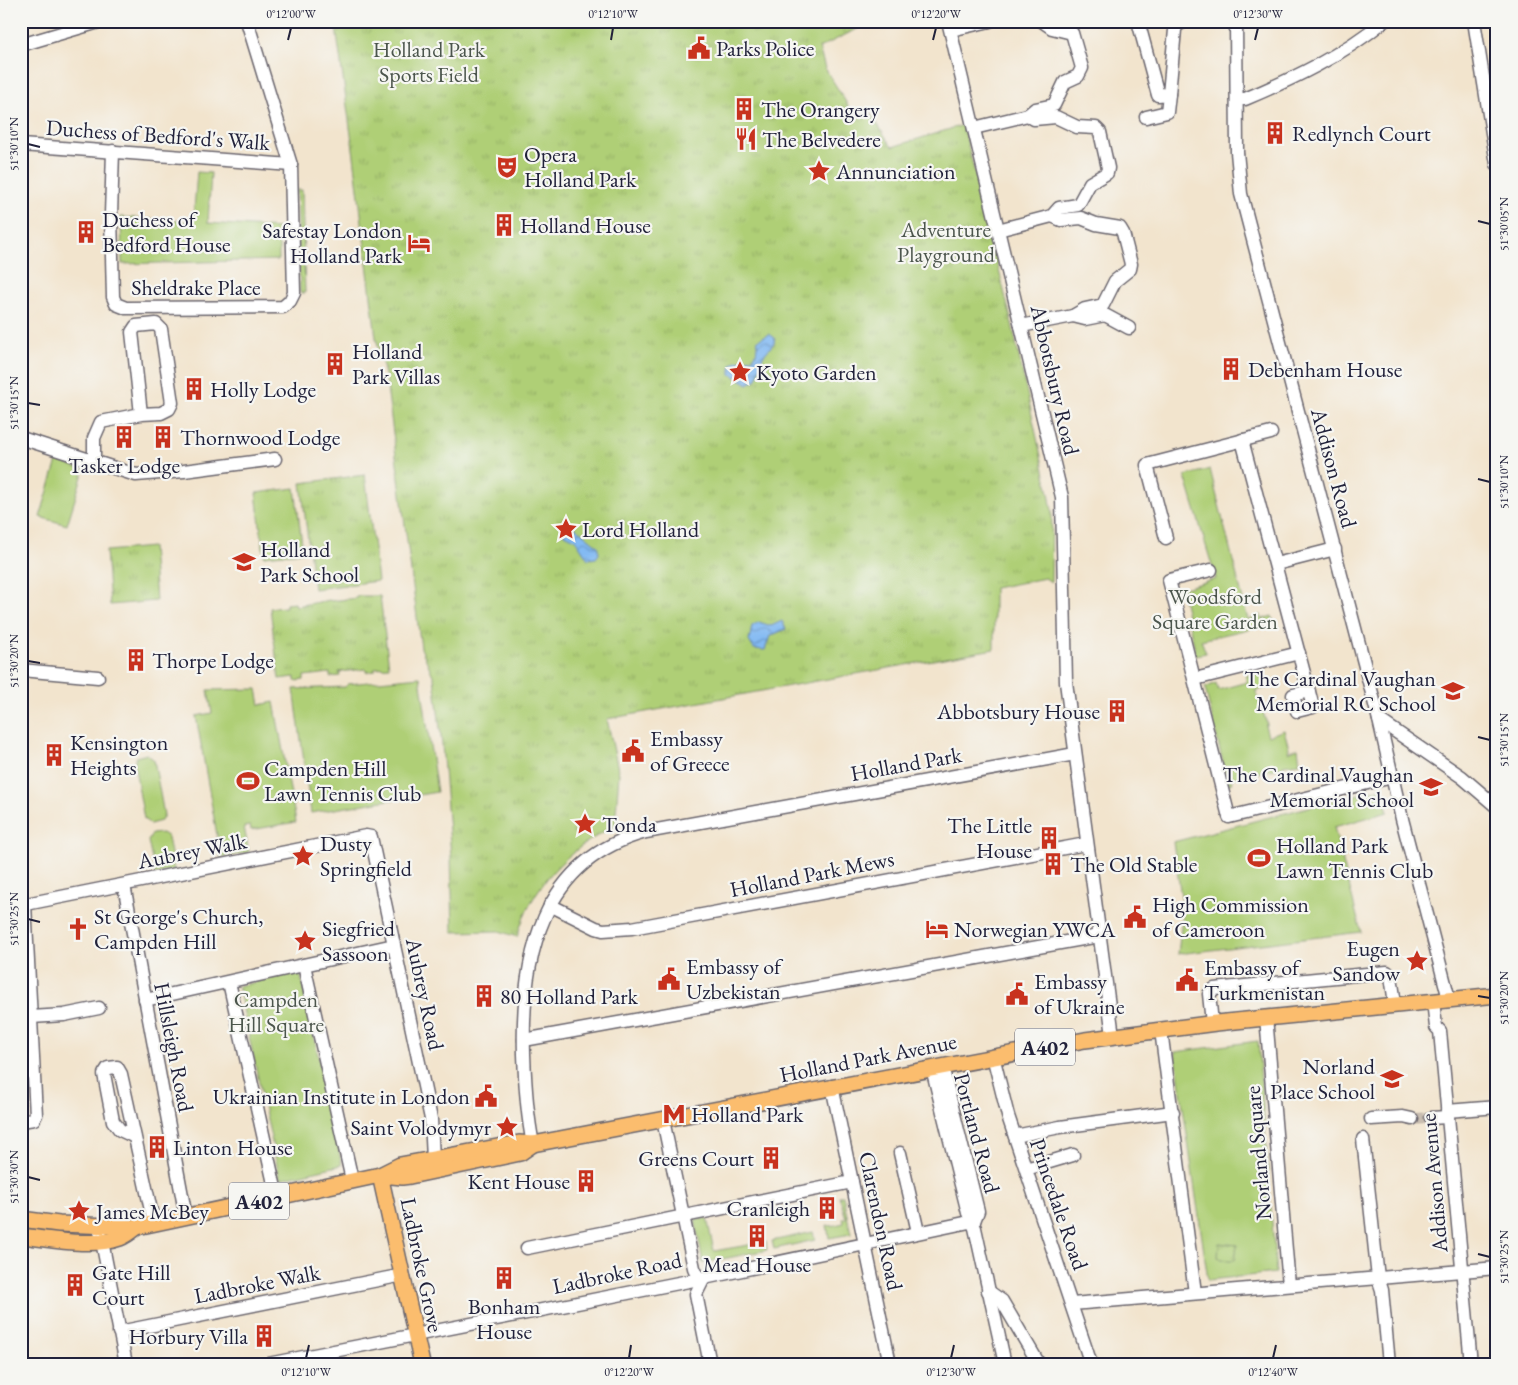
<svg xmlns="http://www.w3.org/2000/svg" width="1518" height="1385" font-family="'EB Garamond',serif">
  <defs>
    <pattern id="park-tufts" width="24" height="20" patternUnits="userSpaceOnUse" patternTransform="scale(1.25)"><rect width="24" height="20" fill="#afcf76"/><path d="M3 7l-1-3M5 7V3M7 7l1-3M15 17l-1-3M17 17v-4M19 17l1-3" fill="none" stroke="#96b167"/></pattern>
    <pattern id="water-waves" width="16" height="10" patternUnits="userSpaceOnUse" patternTransform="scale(1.25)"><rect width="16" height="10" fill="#83baf3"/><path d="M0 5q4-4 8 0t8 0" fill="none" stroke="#6b97c6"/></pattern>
  </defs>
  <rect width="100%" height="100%" fill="#f6f6f2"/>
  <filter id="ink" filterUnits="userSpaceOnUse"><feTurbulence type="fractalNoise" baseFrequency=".02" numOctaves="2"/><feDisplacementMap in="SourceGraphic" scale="10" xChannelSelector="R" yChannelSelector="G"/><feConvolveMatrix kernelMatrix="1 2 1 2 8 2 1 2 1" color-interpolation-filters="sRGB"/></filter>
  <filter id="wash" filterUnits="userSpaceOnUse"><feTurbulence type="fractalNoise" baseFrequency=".0096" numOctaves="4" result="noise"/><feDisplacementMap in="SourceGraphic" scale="20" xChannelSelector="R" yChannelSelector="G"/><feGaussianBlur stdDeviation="1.12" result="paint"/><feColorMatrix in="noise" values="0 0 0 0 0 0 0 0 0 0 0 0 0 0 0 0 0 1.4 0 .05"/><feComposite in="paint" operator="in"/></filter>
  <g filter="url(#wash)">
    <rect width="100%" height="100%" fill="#f2e4cd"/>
    <!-- green -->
    <g fill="#afcf76" stroke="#687858">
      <path d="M197 172 211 173 208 223 279 228V260L122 264 121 217 193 222Z"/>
      <path d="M297 190H302L305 293H300Z"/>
      <path d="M57 461 84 470 67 525 40 517Z"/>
      <path d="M1210 469 1248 620 1260 615 1262 619 1272 616 1274 623 1201 640 1206 653 1196 655 1181 589 1216 579 1185 476Z"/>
      <path d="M295 488 303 552 264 556 256 493Z"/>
      <path d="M1260 672 1266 688 1256 691 1267 724 1265 725 1268 736 1284 730 1289 748 1288 752 1298 748 1300 763 1283 765V767L1270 770 1269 769 1253 775 1252 773 1248 776 1231 778 1232 783 1228 784 1205 688 1216 683 1218 690 1247 682 1246 676Z"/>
      <path d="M420 677 437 792 311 813 294 689 345 687 348 684Z"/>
      <path d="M257 689 260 705 274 702 296 822 251 830 250 826 244 827 249 852 221 858 196 716 212 713 208 690Z"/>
      <path d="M147 754 154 760 164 815 161 821 150 824 144 819 134 763 136 757Z"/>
      <path d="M1382 788 1388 812 1334 827 1361 932 1178 954 1183 910 1173 842Z"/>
      <path d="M162 833 168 837 174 870 155 874 148 841 152 834Z"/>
      <path d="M300 972 342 1165 280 1179 238 986Z"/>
      <path d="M1258 1041 1276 1273 1208 1280 1175 1052Z"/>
      <path d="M839 1196H843L851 1234 829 1238 827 1225 831 1226 844 1223 843 1219 846 1218Z"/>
      <path d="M707 1218 714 1251 766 1242 767 1250 703 1263 695 1220Z"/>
      <path d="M813 1232 815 1240 774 1249 772 1241Z"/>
    </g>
    <!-- park -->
    <g fill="url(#park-tufts)" stroke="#687858">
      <path d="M335 21H873L819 48 825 68 852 112 859 116 869 111 892 147 963 125 1010 315 1049 493 1052 511 1051 582 1045 578 994 588V649L607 719 619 774 615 826C567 850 532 885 517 937L499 931 453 932 451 856 442 745 434 678 421 648 386 379 376 338 354 156Z"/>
      <path d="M365 475 378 581 314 589 301 483Z"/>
      <path d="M152 547 156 601 110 605 106 551Z"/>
      <path d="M357 596H380L389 667 375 668V671L366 672V669L339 672 340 676 330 677V673L304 676V680L295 681V677L279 679 270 608 286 607V604L295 603 296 606 330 600 331 601 357 598Z"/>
      <path d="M1219 1243 1237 1245 1235 1260H1221L1218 1257Z"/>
    </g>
    <!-- water -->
    <g fill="url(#water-waves)" stroke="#526e97">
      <path d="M769 334 775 338 774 343 763 356 757 379 748 384 731 374V365L737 361 753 358 756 353 758 340Z"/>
      <path d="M570 523 598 546 599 554 596 558 588 559 575 539 563 533 562 524Z"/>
      <path d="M782 621 786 629 770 636 765 650 754 649 749 641 752 626 759 622 771 626Z"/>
    </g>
  </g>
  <g filter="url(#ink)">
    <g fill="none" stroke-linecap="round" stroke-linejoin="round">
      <!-- minor-tunnel -->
      <path stroke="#c8bdb0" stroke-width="12" stroke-dasharray="12 6" stroke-linecap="butt" d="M1412 1119 1431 1118"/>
      <defs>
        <g id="minor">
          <path d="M948 21 1062 497 1066 682 1113 1036"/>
          <path d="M1042 21 1052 28 1072 33 1082 68 1078 76 1065 82 1054 105 1035 109 1028 115 1034 119 1056 117 1077 127 1096 128 1100 132 1108 168 1107 173 1090 183 1078 205 1059 208 1052 216 1061 220 1081 218 1096 224 1120 228 1123 233 1131 264 1130 269 1115 281 1103 305 1085 309 1073 316 1085 319 1105 315 1129 328"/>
          <path d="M1138 21 1158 95 1169 94 1175 30 1176 26 1185 21"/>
          <path d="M1236 21 1237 152 1241 194 1379 720 1402 819 1449 999"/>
          <path d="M1474 21 1497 164"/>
          <path d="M951 30 990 21"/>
          <path d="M21 45 102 21"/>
          <path d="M1237 99H1245C1295 78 1341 56 1384 21"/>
          <path d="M1146 117 1167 112 1169 94"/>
          <path d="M974 128 1028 115"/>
          <path d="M21 145 291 165"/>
          <path d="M113 151 111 215 113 297 116 304 126 308 283 307 290 301 294 293 291 165 247 21"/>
          <path d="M998 230 1052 216"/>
          <path d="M1021 326 1073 316"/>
          <path d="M21 438 136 475 184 471 275 459"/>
          <path d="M1242 440 1313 707 1297 711 1293 695 1309 691"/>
          <path d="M94 461V438L101 422 141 414 161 413 169 409 172 403 161 329 156 324 136 326 132 332 141 414"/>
          <path d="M1166 538 1147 465 1271 433"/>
          <path d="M1276 564 1335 549"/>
          <path d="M1211 570 1169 580 1229 817 1392 777"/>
          <path d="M21 670 98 677"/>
          <path d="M1195 679 1299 653"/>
          <path d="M1379 720 1462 777 1497 807"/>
          <path d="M124 885 186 1217"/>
          <path d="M21 905 366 836 371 837 431 1119 433 1159"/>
          <path d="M550 905 596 928 603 930 632 928 1086 844"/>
          <path d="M304 965 352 1180"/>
          <path d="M229 982 277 1197"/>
          <path d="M145 1000 394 945"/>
          <path d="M1433 1001 1436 1027 1440 1031 1471 1364"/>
          <path d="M31 1017 64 1015 99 1008"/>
          <path d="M1266 1017 1289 1285"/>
          <path d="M1212 1023 1209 994 1214 989 1387 972 1391 976 1395 1004"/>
          <path d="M1161 1030 1195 1293"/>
          <path d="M524 1040 1099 936"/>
          <path d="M993 1056 1008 1116 1091 1364"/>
          <path d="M937 1067 934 1076 968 1213 975 1228 1005 1364"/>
          <path d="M937 1067 944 1074 978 1211 974 1221"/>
          <path d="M832 1086 890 1364"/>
          <path d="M1447 1111 1497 1107"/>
          <path d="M1431 1118 1447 1117"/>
          <path d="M1371 1119 1403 1117 1412 1119"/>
          <path d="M663 1120 694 1268 698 1277"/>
          <path d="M21 1121 34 1119 36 1115 25 904"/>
          <path d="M1015 1136 1060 1127 1173 1112"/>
          <path d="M135 1137 120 1130 113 1121 104 1074 108 1068 117 1067 121 1074C132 1124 143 1174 154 1224"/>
          <path d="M1363 1139 1378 1278 1382 1290 1389 1364"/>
          <path d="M533 1144C527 1115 525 1084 524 1054 521 958 541 860 646 832L1075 754"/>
          <path d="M900 1153 918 1232"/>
          <path d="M1026 1169 1073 1155"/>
          <path d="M99 1226 126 1364"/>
          <path d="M527 1248 852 1182"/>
          <path d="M704 1278 696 1294 710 1364"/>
          <path d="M988 1291 1002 1301 1039 1364"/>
          <path d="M1072 1304 1497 1268"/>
          <path d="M119 1332 403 1275"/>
          <path d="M268 1364 704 1278 974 1221"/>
        </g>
        <g id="major">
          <path d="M380 1175 422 1364"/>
          <path d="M382 1175 402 1177 410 1176 520 1153 533 1144"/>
          <path d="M21 1219 59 1224 137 1227 380 1175 400 1165 519 1143 533 1144 1085 1040 1216 1023 1497 995"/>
          <path d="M21 1236C50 1239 92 1248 120 1238 126 1236 132 1231 137 1227"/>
        </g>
      </defs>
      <!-- minor casing -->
      <use href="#minor" stroke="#6b666e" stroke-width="15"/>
      <!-- major casing -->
      <use href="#major" stroke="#6b666e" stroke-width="18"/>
      <!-- minor -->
      <use href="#minor" stroke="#fff" stroke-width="12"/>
      <!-- major -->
      <use href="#major" stroke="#fbbd6e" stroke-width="15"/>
    </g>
  </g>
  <!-- ticks -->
  <path fill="none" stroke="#22223b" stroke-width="2" d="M288 40 291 28M611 40 613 28M933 40 936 28M1255 40 1258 28M28 144 40 147M1478 221 1490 224M28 403 40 405M1478 479 1490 482M28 661 40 663M1478 737 1490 740M28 919 40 922M1478 996 1490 998M28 1177 40 1180M1478 1254 1490 1257M306 1358 309 1345M629 1358 631 1345M951 1358 954 1345M1273 1358 1276 1345"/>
  <!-- icons -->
  <defs>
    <symbol id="civic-bare" viewBox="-9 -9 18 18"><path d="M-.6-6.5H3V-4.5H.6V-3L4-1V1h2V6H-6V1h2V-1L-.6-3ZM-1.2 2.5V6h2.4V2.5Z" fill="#c8321e" stroke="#f6f6f2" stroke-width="2.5" paint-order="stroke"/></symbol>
    <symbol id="building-bare" viewBox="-9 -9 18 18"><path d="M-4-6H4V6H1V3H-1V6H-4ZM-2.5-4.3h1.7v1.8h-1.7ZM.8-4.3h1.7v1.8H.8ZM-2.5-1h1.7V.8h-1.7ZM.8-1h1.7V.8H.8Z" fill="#c8321e" stroke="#f6f6f2" stroke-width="2.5" paint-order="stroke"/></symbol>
    <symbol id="restaurant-bare" viewBox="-9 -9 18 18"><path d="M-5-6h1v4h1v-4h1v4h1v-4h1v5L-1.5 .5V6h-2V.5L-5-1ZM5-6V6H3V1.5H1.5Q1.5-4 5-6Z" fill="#c8321e" stroke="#f6f6f2" stroke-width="2.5" paint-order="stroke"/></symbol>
    <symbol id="theatre-bare" viewBox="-9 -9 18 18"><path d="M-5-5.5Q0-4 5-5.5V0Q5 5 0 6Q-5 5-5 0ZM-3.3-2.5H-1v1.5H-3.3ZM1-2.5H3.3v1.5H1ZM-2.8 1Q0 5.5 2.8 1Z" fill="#c8321e" stroke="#f6f6f2" stroke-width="2.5" paint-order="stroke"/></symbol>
    <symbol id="sight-bare" viewBox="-9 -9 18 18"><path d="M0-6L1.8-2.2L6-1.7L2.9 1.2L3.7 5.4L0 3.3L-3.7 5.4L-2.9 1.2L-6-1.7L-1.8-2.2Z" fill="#c8321e" stroke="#f6f6f2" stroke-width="2.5" paint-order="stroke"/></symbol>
    <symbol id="hotel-bare" viewBox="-9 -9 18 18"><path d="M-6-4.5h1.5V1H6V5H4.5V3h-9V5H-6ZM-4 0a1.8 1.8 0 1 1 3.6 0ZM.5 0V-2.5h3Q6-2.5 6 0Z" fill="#c8321e" stroke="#f6f6f2" stroke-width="2.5" paint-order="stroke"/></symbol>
    <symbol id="school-bare" viewBox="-9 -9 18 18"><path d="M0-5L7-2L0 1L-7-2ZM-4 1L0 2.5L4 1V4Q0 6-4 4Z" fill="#c8321e" stroke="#f6f6f2" stroke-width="2.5" paint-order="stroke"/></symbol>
    <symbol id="stadium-bare" viewBox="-9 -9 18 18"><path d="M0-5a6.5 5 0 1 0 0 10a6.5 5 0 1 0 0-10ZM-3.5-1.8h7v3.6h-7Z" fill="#c8321e" stroke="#f6f6f2" stroke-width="2.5" paint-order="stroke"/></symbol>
    <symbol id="church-bare" viewBox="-9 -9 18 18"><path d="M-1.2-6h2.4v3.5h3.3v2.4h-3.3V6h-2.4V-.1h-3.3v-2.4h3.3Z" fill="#c8321e" stroke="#f6f6f2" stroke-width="2.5" paint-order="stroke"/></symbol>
    <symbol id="metro-bare" viewBox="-9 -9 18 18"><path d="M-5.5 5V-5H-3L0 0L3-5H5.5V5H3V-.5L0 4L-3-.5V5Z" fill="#c8321e" stroke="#f6f6f2" stroke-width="2.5" paint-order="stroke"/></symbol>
  </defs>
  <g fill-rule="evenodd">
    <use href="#civic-bare" x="683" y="32" width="32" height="32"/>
    <use href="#building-bare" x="728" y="93" width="32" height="32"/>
    <use href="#building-bare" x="1259" y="117" width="32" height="32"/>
    <use href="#restaurant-bare" x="730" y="123" width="32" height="32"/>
    <use href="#theatre-bare" x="491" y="151" width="32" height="32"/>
    <use href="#sight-bare" x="803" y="155" width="32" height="32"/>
    <use href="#building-bare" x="488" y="209" width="32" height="32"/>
    <use href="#building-bare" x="70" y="216" width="32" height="32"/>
    <use href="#hotel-bare" x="403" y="227" width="32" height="32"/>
    <use href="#building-bare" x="319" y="348" width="32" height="32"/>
    <use href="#building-bare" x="1215" y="353" width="32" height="32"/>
    <use href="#sight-bare" x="724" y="356" width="32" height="32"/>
    <use href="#building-bare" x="178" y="373" width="32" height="32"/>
    <use href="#building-bare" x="108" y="421" width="32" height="32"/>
    <use href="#building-bare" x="147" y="421" width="32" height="32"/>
    <use href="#sight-bare" x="550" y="513" width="32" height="32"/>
    <use href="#school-bare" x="228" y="546" width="32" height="32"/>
    <use href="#building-bare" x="120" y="644" width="32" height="32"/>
    <use href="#school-bare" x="1437" y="675" width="32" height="32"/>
    <use href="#building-bare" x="1101" y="695" width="32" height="32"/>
    <use href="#civic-bare" x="617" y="735" width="32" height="32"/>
    <use href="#building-bare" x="38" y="739" width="32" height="32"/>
    <use href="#stadium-bare" x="232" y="765" width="32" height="32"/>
    <use href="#school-bare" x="1415" y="771" width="32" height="32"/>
    <use href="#sight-bare" x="569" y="808" width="32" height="32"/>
    <use href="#building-bare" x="1033" y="822" width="32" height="32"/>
    <use href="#sight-bare" x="287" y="840" width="32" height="32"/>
    <use href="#stadium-bare" x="1243" y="842" width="32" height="32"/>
    <use href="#building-bare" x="1037" y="848" width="32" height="32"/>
    <use href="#civic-bare" x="1119" y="901" width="32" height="32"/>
    <use href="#church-bare" x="62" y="913" width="32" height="32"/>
    <use href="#hotel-bare" x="921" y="913" width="32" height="32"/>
    <use href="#sight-bare" x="289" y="925" width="32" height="32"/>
    <use href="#sight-bare" x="1401" y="945" width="32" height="32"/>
    <use href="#civic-bare" x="653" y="963" width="32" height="32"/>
    <use href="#civic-bare" x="1171" y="964" width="32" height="32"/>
    <use href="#civic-bare" x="1001" y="978" width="32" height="32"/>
    <use href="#building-bare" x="468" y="980" width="32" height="32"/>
    <use href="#school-bare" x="1376" y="1063" width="32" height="32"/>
    <use href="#civic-bare" x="470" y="1080" width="32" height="32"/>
    <use href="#metro-bare" x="658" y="1098" width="32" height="32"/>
    <use href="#sight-bare" x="491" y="1111" width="32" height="32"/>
    <use href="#building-bare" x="141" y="1131" width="32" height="32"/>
    <use href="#building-bare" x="755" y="1142" width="32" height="32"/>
    <use href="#building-bare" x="570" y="1165" width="32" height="32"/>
    <use href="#building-bare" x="811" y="1192" width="32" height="32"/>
    <use href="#sight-bare" x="63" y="1195" width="32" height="32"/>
    <use href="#building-bare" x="741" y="1220" width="32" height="32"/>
    <use href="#building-bare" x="488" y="1262" width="32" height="32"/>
    <use href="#building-bare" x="59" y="1269" width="32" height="32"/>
    <use href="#building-bare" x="248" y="1320" width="32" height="32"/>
  </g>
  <g text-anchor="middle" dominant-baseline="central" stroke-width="4.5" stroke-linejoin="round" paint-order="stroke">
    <!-- shield labels -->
    <g fill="#f6f6f2" stroke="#626272" stroke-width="1">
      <rect x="1015" y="1028.5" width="60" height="37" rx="4"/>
      <rect x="229" y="1182.5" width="60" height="37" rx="4"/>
    </g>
    <g font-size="21" font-weight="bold" fill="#22223b">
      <text x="1045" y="1047">A402</text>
      <text x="259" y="1201">A402</text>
    </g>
    <!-- poi labels -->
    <g font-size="22" fill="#22223b" stroke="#f6f6f2" text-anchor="start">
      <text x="716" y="48">Parks Police</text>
      <text x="761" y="109">The Orangery</text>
      <text x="1292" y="133">Redlynch Court</text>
      <text x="762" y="139">The Belvedere</text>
      <text x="524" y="154">Opera<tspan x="524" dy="25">Holland Park</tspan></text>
      <text x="836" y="171">Annunciation</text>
      <text x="102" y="219">Duchess of<tspan x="102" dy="25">Bedford House</tspan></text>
      <text x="520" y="225">Holland House</text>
      <text x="402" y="230" text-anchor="end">Safestay London<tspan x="402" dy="25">Holland Park</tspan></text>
      <text x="352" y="351">Holland<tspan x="352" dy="25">Park Villas</tspan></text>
      <text x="1248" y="369">Debenham House</text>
      <text x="756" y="372">Kyoto Garden</text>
      <text x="210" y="389">Holly Lodge</text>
      <text x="180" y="437">Thornwood Lodge</text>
      <text x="124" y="465" text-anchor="middle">Tasker Lodge</text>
      <text x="582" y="529">Lord Holland</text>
      <text x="260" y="549">Holland<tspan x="260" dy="25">Park School</tspan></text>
      <text x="152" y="660">Thorpe Lodge</text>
      <text x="1436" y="678" text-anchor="end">The Cardinal Vaughan<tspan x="1436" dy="25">Memorial RC School</tspan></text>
      <text x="1100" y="711" text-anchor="end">Abbotsbury House</text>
      <text x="650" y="738">Embassy<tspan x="650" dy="25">of Greece</tspan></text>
      <text x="70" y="742">Kensington<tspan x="70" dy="25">Heights</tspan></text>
      <text x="264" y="768">Campden Hill<tspan x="264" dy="25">Lawn Tennis Club</tspan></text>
      <text x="1414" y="774" text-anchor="end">The Cardinal Vaughan<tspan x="1414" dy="25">Memorial School</tspan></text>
      <text x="602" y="824">Tonda</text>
      <text x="1032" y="825" text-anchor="end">The Little<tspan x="1032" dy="25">House</tspan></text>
      <text x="320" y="843">Dusty<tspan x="320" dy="25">Springfield</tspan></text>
      <text x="1276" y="845">Holland Park<tspan x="1276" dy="25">Lawn Tennis Club</tspan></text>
      <text x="1070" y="864">The Old Stable</text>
      <text x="1152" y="904">High Commission<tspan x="1152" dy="25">of Cameroon</tspan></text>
      <text x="94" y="916">St George's Church,<tspan x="94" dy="25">Campden Hill</tspan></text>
      <text x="322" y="928">Siegfried<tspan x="322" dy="25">Sassoon</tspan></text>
      <text x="954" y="929">Norwegian YWCA</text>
      <text x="1400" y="948" text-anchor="end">Eugen<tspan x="1400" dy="25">Sandow</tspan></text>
      <text x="686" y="966">Embassy of<tspan x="686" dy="25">Uzbekistan</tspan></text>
      <text x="1204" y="967">Embassy of<tspan x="1204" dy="25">Turkmenistan</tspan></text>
      <text x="1034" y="981">Embassy<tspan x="1034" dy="25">of Ukraine</tspan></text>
      <text x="500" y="996">80 Holland Park</text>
      <text x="1375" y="1066" text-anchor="end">Norland<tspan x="1375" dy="25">Place School</tspan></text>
      <text x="470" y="1096" text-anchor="end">Ukrainian Institute in London</text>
      <text x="691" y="1114">Holland Park</text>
      <text x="491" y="1127" text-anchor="end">Saint Volodymyr</text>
      <text x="173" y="1147">Linton House</text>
      <text x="754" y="1158" text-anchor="end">Greens Court</text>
      <text x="570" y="1181" text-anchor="end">Kent House</text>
      <text x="810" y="1208" text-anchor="end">Cranleigh</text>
      <text x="96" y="1211">James McBey</text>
      <text x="757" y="1264" text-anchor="middle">Mead House</text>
      <text x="92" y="1272">Gate Hill<tspan x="92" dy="25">Court</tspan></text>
      <text x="504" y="1306" text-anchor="middle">Bonham<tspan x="504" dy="25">House</tspan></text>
      <text x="248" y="1336" text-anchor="end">Horbury Villa</text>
    </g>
    <!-- park labels -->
    <g font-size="22" fill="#4c564d" stroke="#f6f6f2">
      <text x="429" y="49">Holland Park<tspan x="429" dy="25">Sports Field</tspan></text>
      <text x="946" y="229">Adventure<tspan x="946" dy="25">Playground</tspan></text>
      <text x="1215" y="596">Woodsford<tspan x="1215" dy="25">Square Garden</tspan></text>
      <text x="276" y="999">Campden<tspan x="276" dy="25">Hill Square</tspan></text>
    </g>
    <!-- street labels -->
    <g font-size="22" fill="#22223b" stroke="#f6f6f2">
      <text transform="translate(158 135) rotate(4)">Duchess of Bedford's Walk</text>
      <text x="196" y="287">Sheldrake Place</text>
      <text transform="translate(1055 380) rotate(77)">Abbotsbury Road</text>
      <text transform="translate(1334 468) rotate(75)">Addison Road</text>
      <text transform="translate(906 764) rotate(-10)">Holland Park</text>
      <text transform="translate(192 851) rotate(-11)">Aubrey Walk</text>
      <text transform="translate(812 874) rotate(-11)">Holland Park Mews</text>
      <text transform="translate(425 994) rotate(78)">Aubrey Road</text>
      <text transform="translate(174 1047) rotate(79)">Hillsleigh Road</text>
      <text transform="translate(868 1058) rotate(-11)">Holland Park Avenue</text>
      <text transform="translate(977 1133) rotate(75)">Portland Road</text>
      <text transform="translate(1258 1153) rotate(-95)">Norland Square</text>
      <text transform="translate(1434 1183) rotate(-95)">Addison Avenue</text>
      <text transform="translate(1059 1204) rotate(71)">Princedale Road</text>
      <text transform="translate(881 1221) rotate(78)">Clarendon Road</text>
      <text transform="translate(422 1265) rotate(78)">Ladbroke Grove</text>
      <text transform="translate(617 1273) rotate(-12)">Ladbroke Road</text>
      <text transform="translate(257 1284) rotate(-11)">Ladbroke Walk</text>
    </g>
  </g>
  <!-- margin -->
  <rect width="1518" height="1385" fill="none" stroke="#f6f6f2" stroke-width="55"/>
  <rect x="28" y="28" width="1462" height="1330" fill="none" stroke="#22223b" stroke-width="2"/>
  <g font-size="12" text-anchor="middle" fill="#22223b">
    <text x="291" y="18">0°12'00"W</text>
    <text x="613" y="18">0°12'10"W</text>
    <text x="936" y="18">0°12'20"W</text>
    <text x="1258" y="18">0°12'30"W</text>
    <text transform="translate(14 144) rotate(-90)" y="4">51°30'10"N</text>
    <text transform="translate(1504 224) rotate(-90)" y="4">51°30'05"N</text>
    <text transform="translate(14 403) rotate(-90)" y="4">51°30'15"N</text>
    <text transform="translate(1504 482) rotate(-90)" y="4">51°30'10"N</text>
    <text transform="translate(14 661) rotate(-90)" y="4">51°30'20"N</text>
    <text transform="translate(1504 740) rotate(-90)" y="4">51°30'15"N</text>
    <text transform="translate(14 919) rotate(-90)" y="4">51°30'25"N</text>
    <text transform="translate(1504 998) rotate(-90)" y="4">51°30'20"N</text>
    <text transform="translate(14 1177) rotate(-90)" y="4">51°30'30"N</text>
    <text transform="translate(1504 1257) rotate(-90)" y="4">51°30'25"N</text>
    <text x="306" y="1376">0°12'10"W</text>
    <text x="629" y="1376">0°12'20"W</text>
    <text x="951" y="1376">0°12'30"W</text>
    <text x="1273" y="1376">0°12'40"W</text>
  </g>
</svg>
